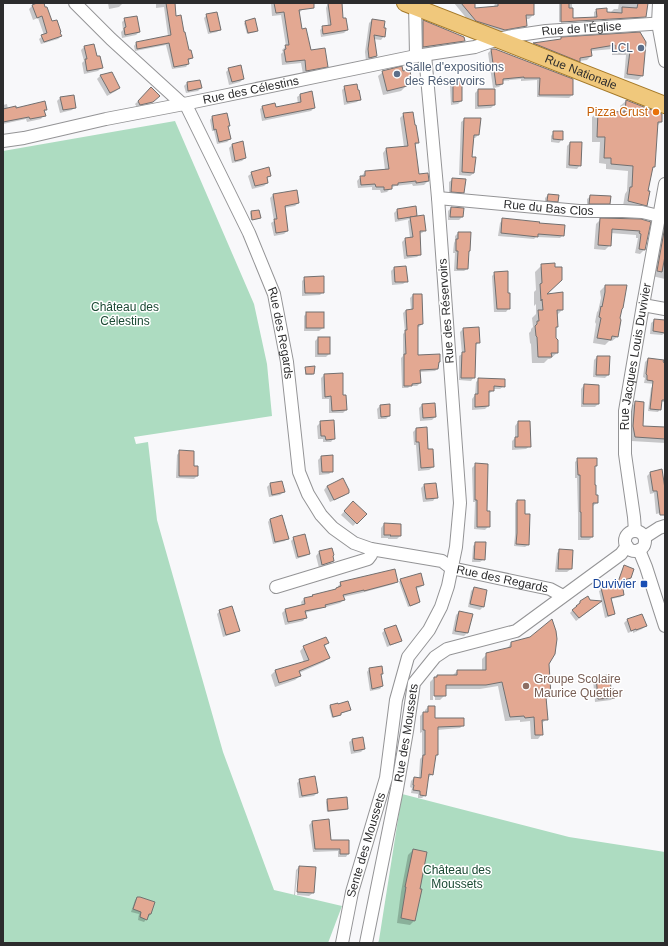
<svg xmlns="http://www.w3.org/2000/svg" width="668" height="946" font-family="Arial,sans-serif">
  <rect width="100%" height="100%" fill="#f8f8fa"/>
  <!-- green -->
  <g fill="#addcc1">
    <path d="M175 121 254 304 267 364 272 416 134 437 136 444 148 442 157 520 223 752 274 890 342 906 328 943H3V151Z"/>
    <path d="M402 794 569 837 665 852V943H378L379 940Z"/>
  </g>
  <!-- shadow -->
  <g fill="#0003">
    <path d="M40 3H43L52 22 61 36 58 39 41 44 39 39 44 35 38 18 33 20 29 9 32 6Z"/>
    <path d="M108 3H122V4L119 7 109 9Z"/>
    <path d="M156 3H174L175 17 188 51 192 58 188 61V64L186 67 172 69 166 45 135 51 134 46 136 43 168 36 164 7 156 8Z"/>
    <path d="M271 3H302L303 9 299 13 301 30 310 51 327 66 323 70 303 74 301 63 282 65 281 54 283 52 282 50 286 46 281 15 272 16Z"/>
    <path d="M328 3H341L342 19 347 30 344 33 321 37 320 30 323 27 328 26 326 8Z"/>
    <path d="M454 3H474V9L494 7 495 3H533V15L529 19H525L526 26 522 30 500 34 472 25Z"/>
    <path d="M559 3H572V19L594 18V12L597 10 604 19 601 22 559 25V24L602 21V19L559 22Z"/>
    <path d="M619 3H647L645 16 642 20 610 22 611 12 614 9H618Z"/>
    <path d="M207 15 220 29 217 32 208 34 204 18Z"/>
    <path d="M125 19 139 32 136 35 122 38 121 32 123 30 122 22Z"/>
    <path d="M372 20 383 28 384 36 381 40 373 39 376 56 373 59 366 61 365 52 369 23Z"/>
    <path d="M423 21 464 41 461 44 421 50 420 24Z"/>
    <path d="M246 22 257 31 256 32 247 34 244 23Z"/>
    <path d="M639 33 642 76 638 80 624 78 626 55H612V49L591 51V56L587 60 579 61 576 65 531 47 534 44 560 40Z"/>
    <path d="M84 47 96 57 101 68 98 71 84 74 82 63 84 61 81 50Z"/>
    <path d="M491 50 572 95 569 98 537 97V80L521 81V79L502 81V84L499 87 493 88 488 53Z"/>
    <path d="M229 69 243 79 240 82 229 85 226 72Z"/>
    <path d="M383 72H402L410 78 405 83 406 86 401 91 383 95 378 76Z"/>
    <path d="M112 73 119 88 116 91 107 96 97 79 100 76Z"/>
    <path d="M453 82 461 101 458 104 451 105 450 86Z"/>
    <path d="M187 83 201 88 198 91 186 93 184 86Z"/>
    <path d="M345 87 360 99 357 102 344 105 342 90Z"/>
    <path d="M151 89 158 96 149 105 137 107 135 104Z"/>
    <path d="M478 90 494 105 491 108 475 109V93Z"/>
    <path d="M300 95 314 108 311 111 262 121 260 109 263 106 275 108 298 104 297 97Z"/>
    <path d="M60 98 75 107 72 110 60 113 57 101Z"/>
    <path d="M626 101 661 115V122L657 126 654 167 652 168 647 192 646 205 641 210 623 206 625 194 627 191 628 171 606 169V164L599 163 600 142H592V117L598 112H620V106Z"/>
    <path d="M7 104 8 109 46 110 44 112V115L41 119 27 122 26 119 3 124V105Z"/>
    <path d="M226 114 229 126 227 127 230 139 227 142 217 144 214 131H212L210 120 212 117Z"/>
    <path d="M404 114 418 143 414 146 418 175 428 181 424 185 413 186 412 184 395 186 391 188 387 192 381 193 380 190H372V187L358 188 357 181 365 172 385 170 383 153 386 149 404 147 400 118Z"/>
    <path d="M465 119 478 135 475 138H473L471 158 474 173 470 176 459 175 461 122Z"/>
    <path d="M554 132 562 139 559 143 551 142V136Z"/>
    <path d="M242 143 245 158 242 161 232 163 229 148 232 145Z"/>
    <path d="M570 143 580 165 577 169 566 168 567 146Z"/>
    <path d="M252 173 270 176 266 179 267 183 264 186 252 189 248 176Z"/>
    <path d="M453 179 463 192 460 196 449 195V182Z"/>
    <path d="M273 195 298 203 295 206 284 208 287 231 284 234 274 236 271 223 274 221 270 198Z"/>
    <path d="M548 195 557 201 554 204 545 203V198Z"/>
    <path d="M591 196 609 203 606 206H587V199Z"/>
    <path d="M665 205V279L652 276Z"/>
    <path d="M451 208 463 209 462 217 459 220H448V211Z"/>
    <path d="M397 210 416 216 425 230 422 233 419 234 420 254 417 257 404 259 402 242 405 239 410 238 408 221 410 219 395 222 394 213Z"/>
    <path d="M258 211 260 218 258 219 251 220 250 213 251 212Z"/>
    <path d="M503 219 563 235 560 238 536 237 534 239 498 236 500 223Z"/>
    <path d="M600 220H641L644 250 640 254 635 253 638 238H636V235L610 233V245L605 250 594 249 596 224Z"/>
    <path d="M458 233 468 252 467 269 464 271H454L455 253H453L454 243 455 241V236Z"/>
    <path d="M542 265 545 296 562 310 556 316 557 327 555 329 557 353 550 359H548L544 363H532L531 344 530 343 529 333 531 331V329L533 327 532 318 536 314V304L534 306V292L536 290 535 272Z"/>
    <path d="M394 268 407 281 403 284 392 285 391 271Z"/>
    <path d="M495 273 507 294 509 308 506 312H494L492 276Z"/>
    <path d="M305 278 323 292 320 295 302 296V281Z"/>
    <path d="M605 286H626L621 309 617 337 612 341H609L605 345 593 343 596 324 595 322 597 312 598 311 601 298 600 291Z"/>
    <path d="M413 295 422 324 419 327H417V356L438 368 435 371 419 372 420 383 417 386H410L408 388H402L401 358 403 356V334L405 332 403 313 406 310H411L410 298Z"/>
    <path d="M307 313 323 328 319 331H304V316Z"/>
    <path d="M655 320 665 321V333L662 335 650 334 651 323Z"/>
    <path d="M478 328 479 342 476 345 474 377 471 381 459 380V356L462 354 460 332 463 329Z"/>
    <path d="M318 338 329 354 326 357H315V341Z"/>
    <path d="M597 357 608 375 605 378 593 377 594 360Z"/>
    <path d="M648 359 656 384 644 383 645 378 643 377 645 362Z"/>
    <path d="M306 368 313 374 312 375H305V369Z"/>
    <path d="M324 375 342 396 346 410 343 413H329V399H322L321 378Z"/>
    <path d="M479 379 504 386 500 389H493V390L490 393H488V406L485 409 472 410V399L475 395 476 382Z"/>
    <path d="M584 385 598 386V404L595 407H581V389Z"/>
    <path d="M653 386 665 387V402H661L660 409 658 412 648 411 651 388Z"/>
    <path d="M636 402 642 427 665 428V443L631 441 630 430 632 406Z"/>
    <path d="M434 404 435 417 432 420 420 421 419 408 422 405Z"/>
    <path d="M380 406 389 416 386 419H378L377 409Z"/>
    <path d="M321 422 334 438 331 442H323V439H318L317 426Z"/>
    <path d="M518 422 530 446 526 449 512 450V441L515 438V426Z"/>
    <path d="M426 428 427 450 433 467 429 470 418 471 416 445H414L413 432 416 429Z"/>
    <path d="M180 451 193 467 197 476 194 479 176 478 177 455Z"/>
    <path d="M332 456V471L329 474 319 475 318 460 321 457Z"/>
    <path d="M578 459 594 467V486L597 503 593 506H592V537L589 540H578V515L577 478H575V462Z"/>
    <path d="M476 464 489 526 485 530 474 529 475 502H473L472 468Z"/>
    <path d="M650 473 665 495V512L656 514 654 493 650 494 647 476Z"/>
    <path d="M282 482 284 492 280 495 269 497 267 487 270 484Z"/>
    <path d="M424 485 436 497 433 501 423 502 421 488Z"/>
    <path d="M327 486 348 492 344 496 330 502 324 490Z"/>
    <path d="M518 501 524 515 528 545 525 547 514 546 515 535V503Z"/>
    <path d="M353 502 365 514 353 526 341 515Z"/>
    <path d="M270 519 287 538 285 541 273 544 268 522Z"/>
    <path d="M384 524 400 536 397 539H388V538H381V528Z"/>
    <path d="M294 538 309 554 306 556 296 559 291 541Z"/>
    <path d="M476 543 484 559 480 562H472L473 546Z"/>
    <path d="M560 550 571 569 567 572H555L557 553Z"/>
    <path d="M319 552 332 557 333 561 330 564 319 568 316 556Z"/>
    <path d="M401 579 423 585 421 587 416 589 419 602 417 604 408 607 399 582Z"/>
    <path d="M397 581 394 584 361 593 343 597 344 600 340 603 305 613 306 617 303 621 285 625 282 613 285 610 302 606 301 602 304 599 311 597 313 596 335 590 338 588V586L341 583Z"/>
    <path d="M474 588 483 607 480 610 468 607 471 591Z"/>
    <path d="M602 589 623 594 621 597 611 599 614 613 611 616 605 618 599 591Z"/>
    <path d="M590 601 598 604 576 621 570 613 580 602Z"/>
    <path d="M220 611 238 630 235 633 223 637 217 614Z"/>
    <path d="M459 612 471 614 467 633 464 636 452 634 456 615Z"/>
    <path d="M641 615 646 626 642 629 633 633V631L628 633 624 623 627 620Z"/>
    <path d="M385 630 400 640 397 643 387 647 382 633Z"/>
    <path d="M328 643 324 647 328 658 324 662 299 673 300 676 295 680 275 687 271 675 275 671 304 662 300 651 304 647Z"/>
    <path d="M511 643 548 663 550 696 546 700 547 719 541 724 542 734 538 739H531L530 721 520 722V720L505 721 498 686 480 689H445V695L440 700H435V679H433L434 678 437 676H452L457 671H482V659L487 654 507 649Z"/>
    <path d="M369 669 382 674 380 675 382 686 380 689 370 691 367 672Z"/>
    <path d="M596 677 610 690 614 697 611 700 595 702 593 680Z"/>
    <path d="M433 679V700H430V682Z"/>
    <path d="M330 706 350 710 348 711 340 714 339 716 332 718 329 707Z"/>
    <path d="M428 707 434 719 463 725 460 728 437 730V754L435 756 432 774 429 777H428L425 795 422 798H418V794L411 793 412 788 410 787 411 781 414 778H419L420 759 422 757V732L420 733V716L423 713H425V710Z"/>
    <path d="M352 740 364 749 361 752 351 754 349 742Z"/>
    <path d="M300 780 317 793 314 796 299 798 297 783Z"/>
    <path d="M327 800 347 808 346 810 327 812 326 802Z"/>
    <path d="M312 822 330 841 348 854 346 857H338V851L313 852 309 825Z"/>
    <path d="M413 850 415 920 410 925 397 923 401 892 408 855Z"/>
    <path d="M299 867 313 893 309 896 297 895 300 869H298L295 895H294L296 870Z"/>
    <path d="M138 897 151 914 144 922 138 920 139 914 131 912 135 900Z"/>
  </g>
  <!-- building -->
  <g fill="#e3a892" stroke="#727070">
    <path d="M37 3H44L45 7H47L52 21 57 20 61 32 60 33 62 36 44 42 41 35 47 33 42 16 37 18 32 5Z"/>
    <path d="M166 3H175L176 16 181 15 184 32H185L189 50H191L193 58 188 59 189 64 174 67 169 43 137 49 136 42 171 35Z"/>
    <path d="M274 3H314V8L299 10 302 29 306 28 311 50 325 48 328 67 306 71 305 60 286 62 284 50 286 49 285 45H289L284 12 276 13Z"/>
    <path d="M328 3H342L343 18H346L348 30 323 34 322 26 331 25Z"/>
    <path d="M461 3H475V8L498 6V3H534V15H526L527 26 505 30 476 21Z"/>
    <path d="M561 3H569V8H573V18L597 17 596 9 607 8V12L622 13V7L637 8 638 3H648L646 17 561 22Z"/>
    <path d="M217 12 221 30 210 32 206 14Z"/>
    <path d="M137 16 140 32 125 35 124 28 126 27 124 18Z"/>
    <path d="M255 18 258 31 248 33 245 21Z"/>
    <path d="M372 19 385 21 384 28H386L385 37 374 35 377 56 369 58 368 49Z"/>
    <path d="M423 20 464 37 465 41 423 47Z"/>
    <path d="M640 32 646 42 643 76 627 74 630 51H615V45L591 49 592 56 580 58V62L533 43 561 39V37Z"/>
    <path d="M94 44 97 56H100L103 68 87 71 85 59H87L84 46Z"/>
    <path d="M491 49H495L573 79V95H539L540 78H524V77L503 79V84L496 85Z"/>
    <path d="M241 65 244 79 232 82 228 68Z"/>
    <path d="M402 66 403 71 410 69 411 78 406 79 407 86 387 91 382 71Z"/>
    <path d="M112 72 120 88 110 93 100 75Z"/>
    <path d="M200 80 202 88 188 91 187 82Z"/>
    <path d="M453 81H462V101L453 102Z"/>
    <path d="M357 84 358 90H359L361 100 347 102 344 86Z"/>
    <path d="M151 87 160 96 153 102 140 105 138 101Z"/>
    <path d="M478 89H495V105L478 106Z"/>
    <path d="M312 91 315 108 265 118 262 106 275 103 276 107 301 102 300 94Z"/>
    <path d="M74 95 76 108 63 110 60 97Z"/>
    <path d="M626 100 662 114V122H658L655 167H653L648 191H650L647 206 628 201 630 187H632L633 166 611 164V158H604L605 137H597L598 111 625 112Z"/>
    <path d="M45 101 47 110H44L46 116 30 119 29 117 3 122V109L16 106V108Z"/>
    <path d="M413 112 415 125H416L419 143H415L419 174 428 173 429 181 416 183V181L398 183V185H392V189L384 190V187H376L375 184 361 185 360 176H365V171L389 169 386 148 408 146 403 113Z"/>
    <path d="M227 113 230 126H228L231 139 219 142 216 129 214 130 212 116Z"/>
    <path d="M464 118H481L479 135H474L472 157H476L474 173 462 172Z"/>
    <path d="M553 131H563V140L553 139Z"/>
    <path d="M243 141 246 158 235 161 232 144Z"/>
    <path d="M570 142H582L581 166 569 165Z"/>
    <path d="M269 167 271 176 267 177 268 183 255 186 251 172Z"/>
    <path d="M452 178 466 179 464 193 451 192Z"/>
    <path d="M297 190 299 203 285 206 288 231 276 233 274 219H277L273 194Z"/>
    <path d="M548 194 559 195 558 202 547 201Z"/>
    <path d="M590 195 611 196 610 204H589Z"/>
    <path d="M416 206 417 216 398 219 397 209Z"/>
    <path d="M451 207 464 208 463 217H450Z"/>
    <path d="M259 210 261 218 252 220 251 211Z"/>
    <path d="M424 215 426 231H420L421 255 407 256 405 238 413 237 410 217Z"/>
    <path d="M502 218 540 222 539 223 565 225 564 236 538 234V237L501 233Z"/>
    <path d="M600 218 641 219 651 222 645 250 639 249 641 234 639 233 640 231 612 229 611 246 598 245Z"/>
    <path d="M665 226V256L662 272 657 271Z"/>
    <path d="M458 232H471L470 251H469L468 269H457L458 251H456V239H458Z"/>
    <path d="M555 263V267H562V280L547 294 563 292V310H557L558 327H556V338L558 340V353H551L552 357H538L537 337 536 336 535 326 537 324V321H539L538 310H543L542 299 541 301 540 284 542 283 541 264Z"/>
    <path d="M406 266 408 282H395L394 267Z"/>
    <path d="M508 271V293H510V309H497L494 272Z"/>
    <path d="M324 276V293H305L304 277Z"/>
    <path d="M605 285H627L623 308 622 309 620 318 621 320 618 337 612 336 611 340 597 338 601 318 599 317 601 306 602 307 605 292Z"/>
    <path d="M413 294H422L423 324 418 325V355L440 354V362H439L438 369 420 370 421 383 412 384V386H404V354H406L405 330H407L406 310 413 309Z"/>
    <rect x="306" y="312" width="18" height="16"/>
    <path d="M654 319 665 320V333L653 331Z"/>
    <path d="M479 327 480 343H476L475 378H461L462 352H465L463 328Z"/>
    <rect x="318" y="337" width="12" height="17"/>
    <path d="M597 356H610L609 375H596Z"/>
    <path d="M648 358 664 360 663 362 665 363V400H662L661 410 650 409 653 381 647 380V375L646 374Z"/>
    <path d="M315 366 314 374H306L305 367Z"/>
    <path d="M343 373V395H346L347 410 332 411 331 396 325 397 324 374Z"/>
    <path d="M478 378 505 379V387L494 386V391H489V406L475 407V394H478Z"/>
    <path d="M584 384 599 385V404H583Z"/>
    <path d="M635 401 644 402 643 426 665 427V439L635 437 633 426Z"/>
    <path d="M435 403 436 417 423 418 422 404Z"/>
    <path d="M390 404V416L381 417 380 405Z"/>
    <path d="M334 420 335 439 326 440 325 436H321L320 421Z"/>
    <path d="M518 421H530L531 447H515V437H518Z"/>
    <path d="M427 427 428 449H433L434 467 421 468 419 442H416V428Z"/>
    <path d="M179 450 194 451V466H198V476H179Z"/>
    <path d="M333 455V472H322L321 456Z"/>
    <path d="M577 458H597V466H595V485H596V495H598V503H593V537H581V512H580V475H578Z"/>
    <path d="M475 463 488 464 487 511H490V527H477V500H475Z"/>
    <path d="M662 469 665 489V515H660L657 491H653L650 472Z"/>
    <path d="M343 478 349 490V493L334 500 327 486Z"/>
    <path d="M282 481 285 492 272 495 270 483Z"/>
    <path d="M436 483 438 498 426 499 424 484Z"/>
    <path d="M517 500H525V514H530L529 545 516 544 517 533Z"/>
    <path d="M353 501 367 514 357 524 344 511Z"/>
    <path d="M282 515 289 539 275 542 270 519Z"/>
    <path d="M384 523 401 524V536H390L391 535H384Z"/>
    <path d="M305 534 310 554 298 557 293 537Z"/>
    <path d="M475 542H486L485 560 474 559Z"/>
    <path d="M332 548 334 555 333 556 334 561 322 565 319 551Z"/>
    <path d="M559 549 573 550 572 569H558Z"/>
    <path d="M624 565 634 569 631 578 618 582Z"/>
    <path d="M395 569 398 582 364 591V590L343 595 345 600 325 605 326 607 305 611 307 618 288 622 285 609 305 604 304 598 313 596 312 595 336 589V588L341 586 340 582Z"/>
    <path d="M421 573 424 585 416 587 420 602 410 606 400 579Z"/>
    <path d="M622 583 624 595 611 598 615 614 608 616 601 588Z"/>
    <path d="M474 587 487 590 484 607 470 604Z"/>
    <path d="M588 596 590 600 602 601 579 618 572 610 577 606H576L580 603V601Z"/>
    <path d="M232 606 240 631 226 635 219 610Z"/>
    <path d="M459 611 473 614 468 633 455 631Z"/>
    <path d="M642 614 647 626 636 630V629L631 631 627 619Z"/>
    <path d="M552 619 556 631 557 639 555 654 549 664 551 696 546 697 548 720H542L543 735H535L534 717 525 718 524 716 510 717 502 682 486 685H446V696H434V677H437V675H457V670H486V653L511 647V642L530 637Z"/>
    <path d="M396 625 402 641 390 645 384 629Z"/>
    <path d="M326 637 329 643 324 645 330 658 299 671 301 676 279 683 275 670 309 660 303 646Z"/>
    <path d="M382 666 383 674H381L383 686 372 689 369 668Z"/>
    <path d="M610 675 611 689H614L615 698 598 699 596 676Z"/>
    <path d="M348 701 351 710 341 713V715L333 717 330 705 338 703V704Z"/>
    <path d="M428 706H435V718H464V726L438 727V755H436L433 775 429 774 426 796 420 795V791L413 790 414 785H413L414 777 421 778 423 755H425V730H423V712H428Z"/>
    <path d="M363 737 365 749 354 751 352 739Z"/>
    <path d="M315 776 318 793 302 796 299 779Z"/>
    <path d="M347 797 348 809 328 811 327 799Z"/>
    <path d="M329 819 331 840H349V854H340V849H315L312 821Z"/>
    <path d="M413 849 427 852 420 889H422L415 921 401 918 406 887H405Z"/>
    <path d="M299 866 316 867 314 893 297 892Z"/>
    <path d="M137 897H140L155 902 151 914H149L147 920 140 917 141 912 133 909Z"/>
  </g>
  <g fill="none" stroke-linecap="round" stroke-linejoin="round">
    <defs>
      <g id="minor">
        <path id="s1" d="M75 3 111 39 179 101 187 107 249 233 274 294 287 362 299 472 308 494 321 515 333 528 354 543 371 549 442 561 451 568 550 589 563 596"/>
        <path d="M415 3 416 56"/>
        <path d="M659 3 658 23 665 61"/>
        <path id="s2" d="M3 141 24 138 106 119 184 104 416 56 475 47 498 39 512 36 546 31 665 23"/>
        <path id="s3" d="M438 198 579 211H623L642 212 659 216"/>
        <path d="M643 305 665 309"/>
        <path id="s4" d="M635 531 634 517 625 454V411L643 305 665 184"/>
        <circle cx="635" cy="541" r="10"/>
        <path d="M645 537 659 528 665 526"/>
        <path d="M639 550 646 567 665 626"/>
        <path d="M276 587 368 559 371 555V549"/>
        <path id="s5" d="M342 943 352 892 386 778 396 700 408 657 429 630 441 607 448 586 456 547 460 503 438 198 425 55"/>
        <path id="s6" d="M366 943 397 789 407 731 414 683 435 657 447 649 516 631 621 554 627 546"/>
      </g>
      <g id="major">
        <path id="s7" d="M405 3 665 105"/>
      </g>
    </defs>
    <!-- minor casing -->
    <use href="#minor" stroke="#949496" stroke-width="14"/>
    <!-- major casing -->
    <use href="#major" stroke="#a57928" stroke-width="18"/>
    <!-- minor -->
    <use href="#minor" stroke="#fff" stroke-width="12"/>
    <!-- major -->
    <use href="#major" stroke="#f0c87c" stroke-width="16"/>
  </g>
  <!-- markers -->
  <g fill="#5c6f8a" stroke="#fff" stroke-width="1.5">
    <circle cx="641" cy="48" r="4"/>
    <circle cx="397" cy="74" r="4"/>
  </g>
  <circle fill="#e8710a" stroke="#fff" stroke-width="1.5" cx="656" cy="112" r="4"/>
  <rect fill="#1a4fb4" stroke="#fff" stroke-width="1.5" x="640" y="580" width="8" height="8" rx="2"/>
  <circle fill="#8d6e63" stroke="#fff" stroke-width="1.5" cx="526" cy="686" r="4"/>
  <g text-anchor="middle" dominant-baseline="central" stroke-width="3" stroke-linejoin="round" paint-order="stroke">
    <!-- street labels -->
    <g font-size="12" fill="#2c2c2d" stroke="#fff">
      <text stroke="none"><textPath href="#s2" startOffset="590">Rue de l'Église</textPath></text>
      <text stroke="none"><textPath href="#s7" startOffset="189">Rue Nationale</textPath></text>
      <text stroke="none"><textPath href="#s2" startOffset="253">Rue des Célestins</textPath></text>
      <text stroke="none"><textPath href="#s3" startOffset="111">Rue du Bas Clos</textPath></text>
      <text transform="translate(446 311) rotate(-94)">Rue des Réservoirs</text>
      <text stroke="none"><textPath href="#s1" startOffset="399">Rue des Regards</textPath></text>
      <text stroke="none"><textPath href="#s4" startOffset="176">Rue Jacques Louis Duvivier</textPath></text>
      <text stroke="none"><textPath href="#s1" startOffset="785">Rue des Regards</textPath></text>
      <text stroke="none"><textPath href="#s6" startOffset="214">Rue des Moussets</textPath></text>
      <text stroke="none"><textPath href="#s5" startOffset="101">Sente des Moussets</textPath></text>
    </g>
    <!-- service labels -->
    <g font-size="12" fill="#4e5e75" stroke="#fff" text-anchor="end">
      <text x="633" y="48">LCL</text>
      <text x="405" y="67" text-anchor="start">Salle d'expositions<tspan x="405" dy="14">des Réservoirs</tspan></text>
    </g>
    <!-- food labels -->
    <g font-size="12" fill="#c56008" stroke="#fff" text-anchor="end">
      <text x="648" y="112">Pizza Crust</text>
    </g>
    <!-- park labels -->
    <g font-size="12" fill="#1a4933" stroke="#fff">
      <text x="125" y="307">Château des<tspan x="125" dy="14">Célestins</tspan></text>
      <text x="457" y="870">Château des<tspan x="457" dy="14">Moussets</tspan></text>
    </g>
    <!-- transit labels -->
    <g font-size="12" fill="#164399" stroke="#fff" text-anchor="end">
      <text x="636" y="584">Duvivier</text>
    </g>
    <!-- education labels -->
    <g font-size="12" fill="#785e54" stroke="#fff" text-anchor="start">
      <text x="534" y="679">Groupe Scolaire<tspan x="534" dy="14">Maurice Quettier</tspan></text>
    </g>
  </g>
  <!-- border -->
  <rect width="668" height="946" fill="none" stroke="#2c2c2d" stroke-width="8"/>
</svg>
